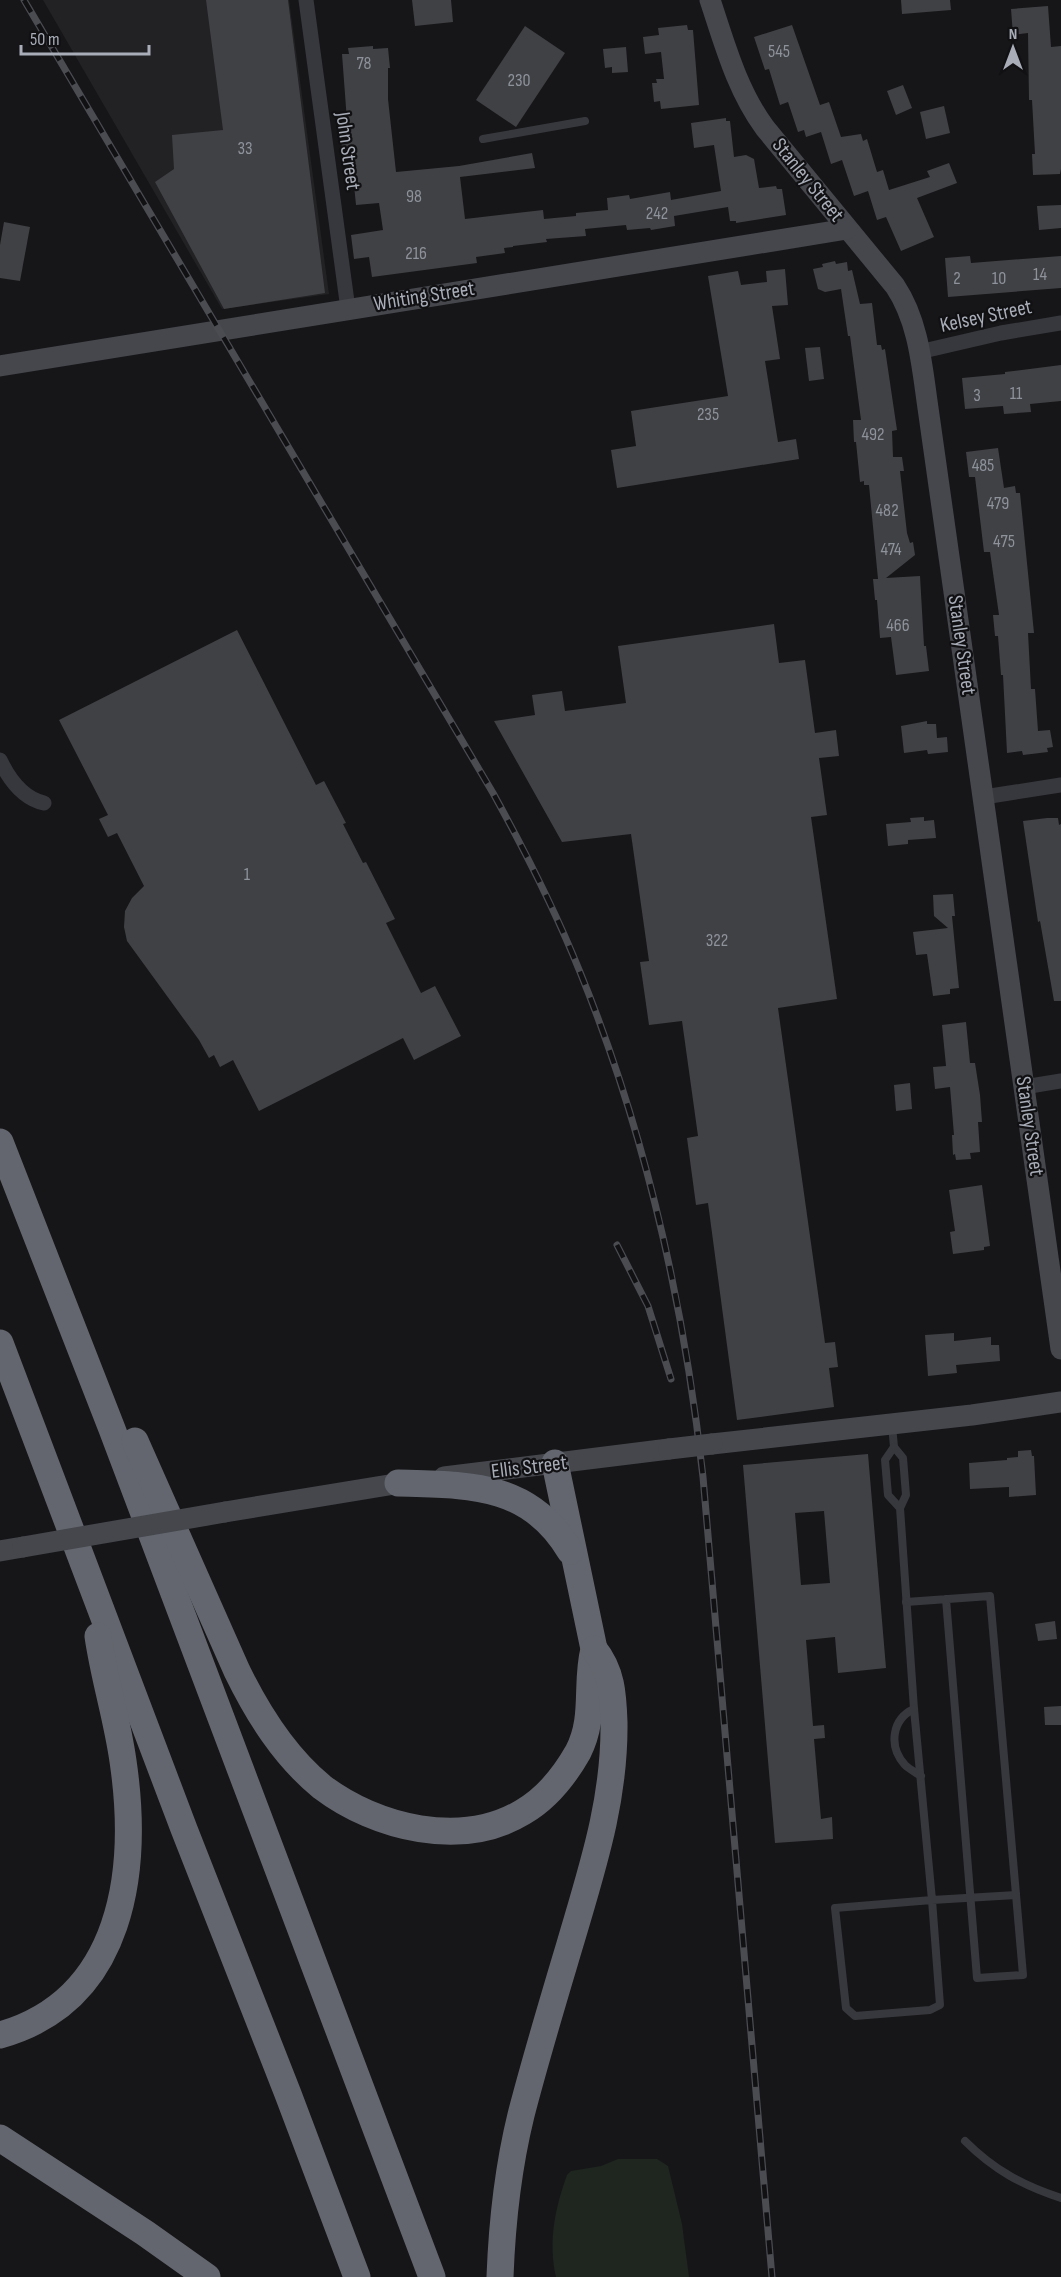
<svg xmlns="http://www.w3.org/2000/svg" width="1061" height="2277" font-family="'Sofia Sans Condensed',sans-serif">
  <rect width="100%" height="100%" fill="#161618"/>
  <!-- built -->
  <path fill="#222225" d="M43 0H289L329 294 222 309Z"/>
  <!-- green -->
  <path fill="#1e261f" d="M618 2159H657L668 2166 682 2224 689 2277H556C548 2242 555 2208 567 2175L571 2171 601 2166Z"/>
  <!-- building -->
  <g fill="#404145" fill-rule="evenodd">
    <path d="M206 0H288L325 293 224 309 155 182 174 169 172 135 223 130Z"/>
    <path d="M412 0H451L453 22 415 26Z"/>
    <path d="M901 0H950L951 10 902 14Z"/>
    <path d="M1048 6 1051 47 1061 46V169L1060 174 1033 175 1032 154H1035L1032 100H1029L1028 33 1013 35 1011 9Z"/>
    <path d="M687 25 688 30H693L699 105 661 109 660 101 654 102 652 83H657L656 79H664L661 52 645 54 643 37 659 35 658 28Z"/>
    <path d="M792 25 820 105 829 102 841 137 861 134 863 141 867 139 877 172 883 170 889 190 930 177 927 171 949 163 957 183 917 198 934 237 901 251 886 217 877 220 868 191 854 196 842 160 831 164 821 132 806 137 804 130 798 132 788 102 780 105 769 69 765 70 754 37Z"/>
    <path d="M525 26 565 53 516 127 476 100Z"/>
    <path d="M373 46V49L388 48 390 68H388V99L396 172 459 166 532 153 535 168 460 177 465 219 543 210 544 219 576 216V213L608 210 607 198 629 195 630 199 670 192 671 200 721 191 714 145 694 148 691 123 726 118V121H730L734 157 746 155 754 159 759 188 776 186 777 189H782L786 215 736 223V221H730L728 207 674 216 675 226 651 230 650 228 627 230 626 225 585 229 586 236 546 239 547 242 513 246V247L504 248 505 253 476 257 477 263 372 277 369 257 354 259 351 235 383 230 379 203 356 205 351 155 343 156 339 122 347 121 342 54H349L348 48Z"/>
    <path d="M626 47 628 72 612 73V67L605 68 603 49Z"/>
    <path d="M903 85 912 108 896 115 887 91Z"/>
    <path d="M944 106 950 133 926 139 920 112Z"/>
    <path d="M1061 205V228L1039 230 1037 206Z"/>
    <path d="M4 222 30 227 20 281 0 278V245Z"/>
    <path d="M970 256 971 263 1061 256V288L948 297 945 258Z"/>
    <path d="M835 261 836 264 847 262 848 271 852 270 860 304 872 303 877 345H881L882 350 885 349 897 430 892 431 893 457H902L904 471H900L907 533 910 543 913 542 915 555 886 578 920 576 924 646H926L929 671 896 675 891 637 880 638 877 600H875L873 579H878L869 485H864V481L860 482 856 442H854L853 420H861L850 336H848L841 289 825 292 818 289 813 269 823 267 822 264Z"/>
    <path d="M785 269 788 305 772 306 780 359 765 361 778 442 796 439 799 459 617 488 611 450 636 446 631 411 728 396 708 276 738 271 741 285 767 282 766 271Z"/>
    <path d="M820 347 824 379 809 381 805 348Z"/>
    <path d="M1061 365V401L1030 404 1031 412 1004 414 1003 406 965 409 962 378 1005 374V372Z"/>
    <path d="M998 448 1004 488 1015 486 1016 493H1020L1034 633H1028L1031 689H1035L1038 731 1050 730 1053 747 1047 748 1048 752 1023 755 1022 751 1007 753 1003 675H1001L998 636H995L993 615H999L990 552H984L975 477H969L966 452Z"/>
    <path d="M774 624 779 663 805 660 815 733 836 730 839 756 819 758 827 815 811 817 837 999 778 1008 825 1343 835 1342 838 1367 829 1368 834 1407 737 1420 708 1203 696 1205 687 1138 698 1136 682 1021 649 1025 640 962 649 961 631 834 562 842 494 721 535 715 532 695 562 691 565 711 626 703 618 646Z"/>
    <path d="M237 630 316 785 324 781 346 823 343 824 363 863 366 862 395 919 386 923 421 993 435 986 461 1036 414 1060 403 1038 259 1111 233 1060 220 1067 214 1055 209 1058 199 1040 127 941 124 927 125 911 132 898 144 886 117 833 108 837 99 819 108 815 59 720Z"/>
    <path d="M927 721V724H936L937 738 947 737 948 752 928 754 927 750 904 753 901 726Z"/>
    <path d="M924 817V821L934 820 936 838 908 840V844L888 846 886 824 911 822 910 818Z"/>
    <path d="M1047 818H1058L1059 825 1061 824V1001H1054L1040 921 1038 922 1023 821Z"/>
    <path d="M953 894 955 916H952L959 988 950 989V994L933 996 927 954 916 955 913 932 948 928 934 916 933 895Z"/>
    <path d="M966 1022 970 1063H975L980 1095 982 1122H978L980 1152 970 1153 971 1159 956 1160 955 1154 953 1155 952 1135H954L950 1087 935 1089 933 1067 946 1066 942 1025Z"/>
    <path d="M910 1083 912 1109 896 1111 894 1085Z"/>
    <path d="M982 1185 990 1246 984 1247V1250L953 1254 950 1232 955 1231 949 1190Z"/>
    <path d="M954 1333V1341L991 1337V1345H999L1000 1361 956 1365 957 1373 928 1376 925 1335Z"/>
    <path d="M1031 1450 1032 1456H1034L1036 1495 1009 1497V1487L970 1489 969 1463 1007 1460V1458L1018 1457V1451Z"/>
    <path d="M868 1454 886 1668 838 1673 835 1637 806 1640 813 1726 824 1725 825 1738 814 1739 821 1819 832 1817 833 1839 775 1843 743 1465ZM824 1511 830 1583 801 1585 795 1513Z"/>
    <path d="M1055 1621 1057 1639 1038 1641 1035 1624Z"/>
    <path d="M1061 1706V1725H1045L1044 1707Z"/>
  </g>
  <g fill="none" stroke-linecap="round" stroke-linejoin="round">
    <!-- lane -->
    <g stroke="#37383d" stroke-width="8">
      <path d="M483 139 585 121"/>
      <path d="M892 1425 894 1447"/>
      <path d="M900 1508 888 1495 885 1460 894 1447 903 1458 906 1495 900 1508 914 1709 932 1900 835 1908 846 2008 855 2016 930 2010 940 2005 932 1900 1016 1895"/>
      <path d="M906 1602 990 1596 1023 1975 977 1978 946 1599"/>
      <path d="M914 1709C892 1719 888 1746 905 1765 909 1769 915 1772 921 1776"/>
      <path d="M965 2141C994 2170 1022 2185 1061 2198"/>
    </g>
    <!-- street -->
    <g stroke="#37383d" stroke-width="15">
      <path d="M306 0 348 309"/>
      <path d="M919 352 1001 333 1061 323"/>
      <path d="M0 760C9 779 22 798 44 803"/>
      <path d="M984 797 1061 785"/>
      <path d="M1024 1087 1061 1081"/>
    </g>
    <!-- secondary -->
    <g stroke="#45474d" stroke-width="21">
      <path d="M710 0C725 45 737 90 765 128L895 286C919 322 922 367 928 408L1061 1349"/>
      <path d="M0 366 847 229"/>
      <path d="M712 1444 972 1415 1061 1402"/>
      <path d="M444 1477 669 1449"/>
      <path d="M225 1512 413 1481"/>
      <path d="M0 1551 23 1547"/>
    </g>
    <!-- highway -->
    <g stroke="#63666e" stroke-width="27">
      <path d="M0 1142 112 1429 432 2277"/>
      <path d="M0 1343 184 1829 288 2094 357 2277"/>
      <path d="M135 1441 237 1671C258 1714 284 1756 322 1787 376 1828 462 1849 523 1812 547 1798 565 1775 578 1752 596 1717 585 1685 594 1649L555 1463"/>
      <path d="M398 1483C469 1485 530 1483 570 1551"/>
      <path d="M0 2035C124 2000 139 1870 123 1761 117 1718 104 1678 98 1636"/>
      <path d="M0 2138 145 2233 207 2277"/>
      <path d="M500 2277C502 2223 508 2168 521 2115 536 2057 553 2001 570 1944 592 1869 615 1801 614 1722 613 1695 612 1671 594 1649"/>
    </g>
    <defs>
      <g id="rail">
        <path d="M24 0 493 793C525 851 555 910 580 972 646 1134 684 1304 703 1477L772 2277"/>
        <path d="M617 1245 648 1306 671 1379"/>
      </g>
    </defs>
    <!-- rail casing -->
    <use href="#rail" stroke="#4a4c52" stroke-width="7"/>
    <!-- rail -->
    <use href="#rail" stroke="#111113" stroke-width="4.5" stroke-dasharray="14" stroke-linecap="butt"/>
    <!-- secondary-bridge -->
    <g stroke="#45474d" stroke-width="21">
      <path d="M669 1449 712 1444"/>
      <path d="M23 1547 225 1512"/>
    </g>
  </g>
  <g text-anchor="middle" dominant-baseline="central" stroke-width="4.5" stroke-linejoin="round" paint-order="stroke">
    <!-- number labels -->
    <g font-size="18" fill="#8e929b">
      <text x="779" y="51">545</text>
      <text x="364" y="63">78</text>
      <text x="519" y="80">230</text>
      <text x="245" y="148">33</text>
      <text x="414" y="196">98</text>
      <text x="657" y="213">242</text>
      <text x="416" y="253">216</text>
      <text x="1040" y="274">14</text>
      <text x="957" y="278">2</text>
      <text x="999" y="278">10</text>
      <text x="1016" y="393">11</text>
      <text x="977" y="395">3</text>
      <text x="708" y="414">235</text>
      <text x="873" y="434">492</text>
      <text x="983" y="465">485</text>
      <text x="998" y="503">479</text>
      <text x="887" y="510">482</text>
      <text x="1004" y="541">475</text>
      <text x="891" y="549">474</text>
      <text x="898" y="625">466</text>
      <text x="247" y="874">1</text>
      <text x="717" y="940">322</text>
    </g>
    <!-- street labels -->
    <g font-size="21" fill="#a8adb8" stroke="#111113">
      <text transform="translate(348 151) rotate(82)">John Street</text>
      <text transform="translate(808 180) rotate(51)">Stanley Street</text>
      <text transform="translate(424 296) rotate(-9)">Whiting Street</text>
      <text transform="translate(986 316) rotate(-12)">Kelsey Street</text>
      <text transform="translate(962 645) rotate(82)">Stanley Street</text>
      <text transform="translate(1030 1126) rotate(82)">Stanley Street</text>
      <text transform="translate(529 1467) rotate(-7)">Ellis Street</text>
    </g>
  </g>
  <!-- north arrow -->
  <g transform="translate(1013 48)" stroke="#111113" stroke-width="4.5" paint-order="stroke">
  <path d="M0-4.5L10 22L0 15L-10 22Z" fill="#a8adb8"/>
  <text y="-9" font-size="16" font-weight="bold" text-anchor="middle" fill="#a8adb8">N</text>
  </g>
  <!-- scale -->
  <path d="M21 45v9h128v-9" fill="none" stroke="#a8adb8" stroke-width="3"/>
  <text x="30" y="45" font-size="18" fill="#a8adb8" stroke="#111113" stroke-width="4.5" paint-order="stroke">50 m</text>
</svg>
